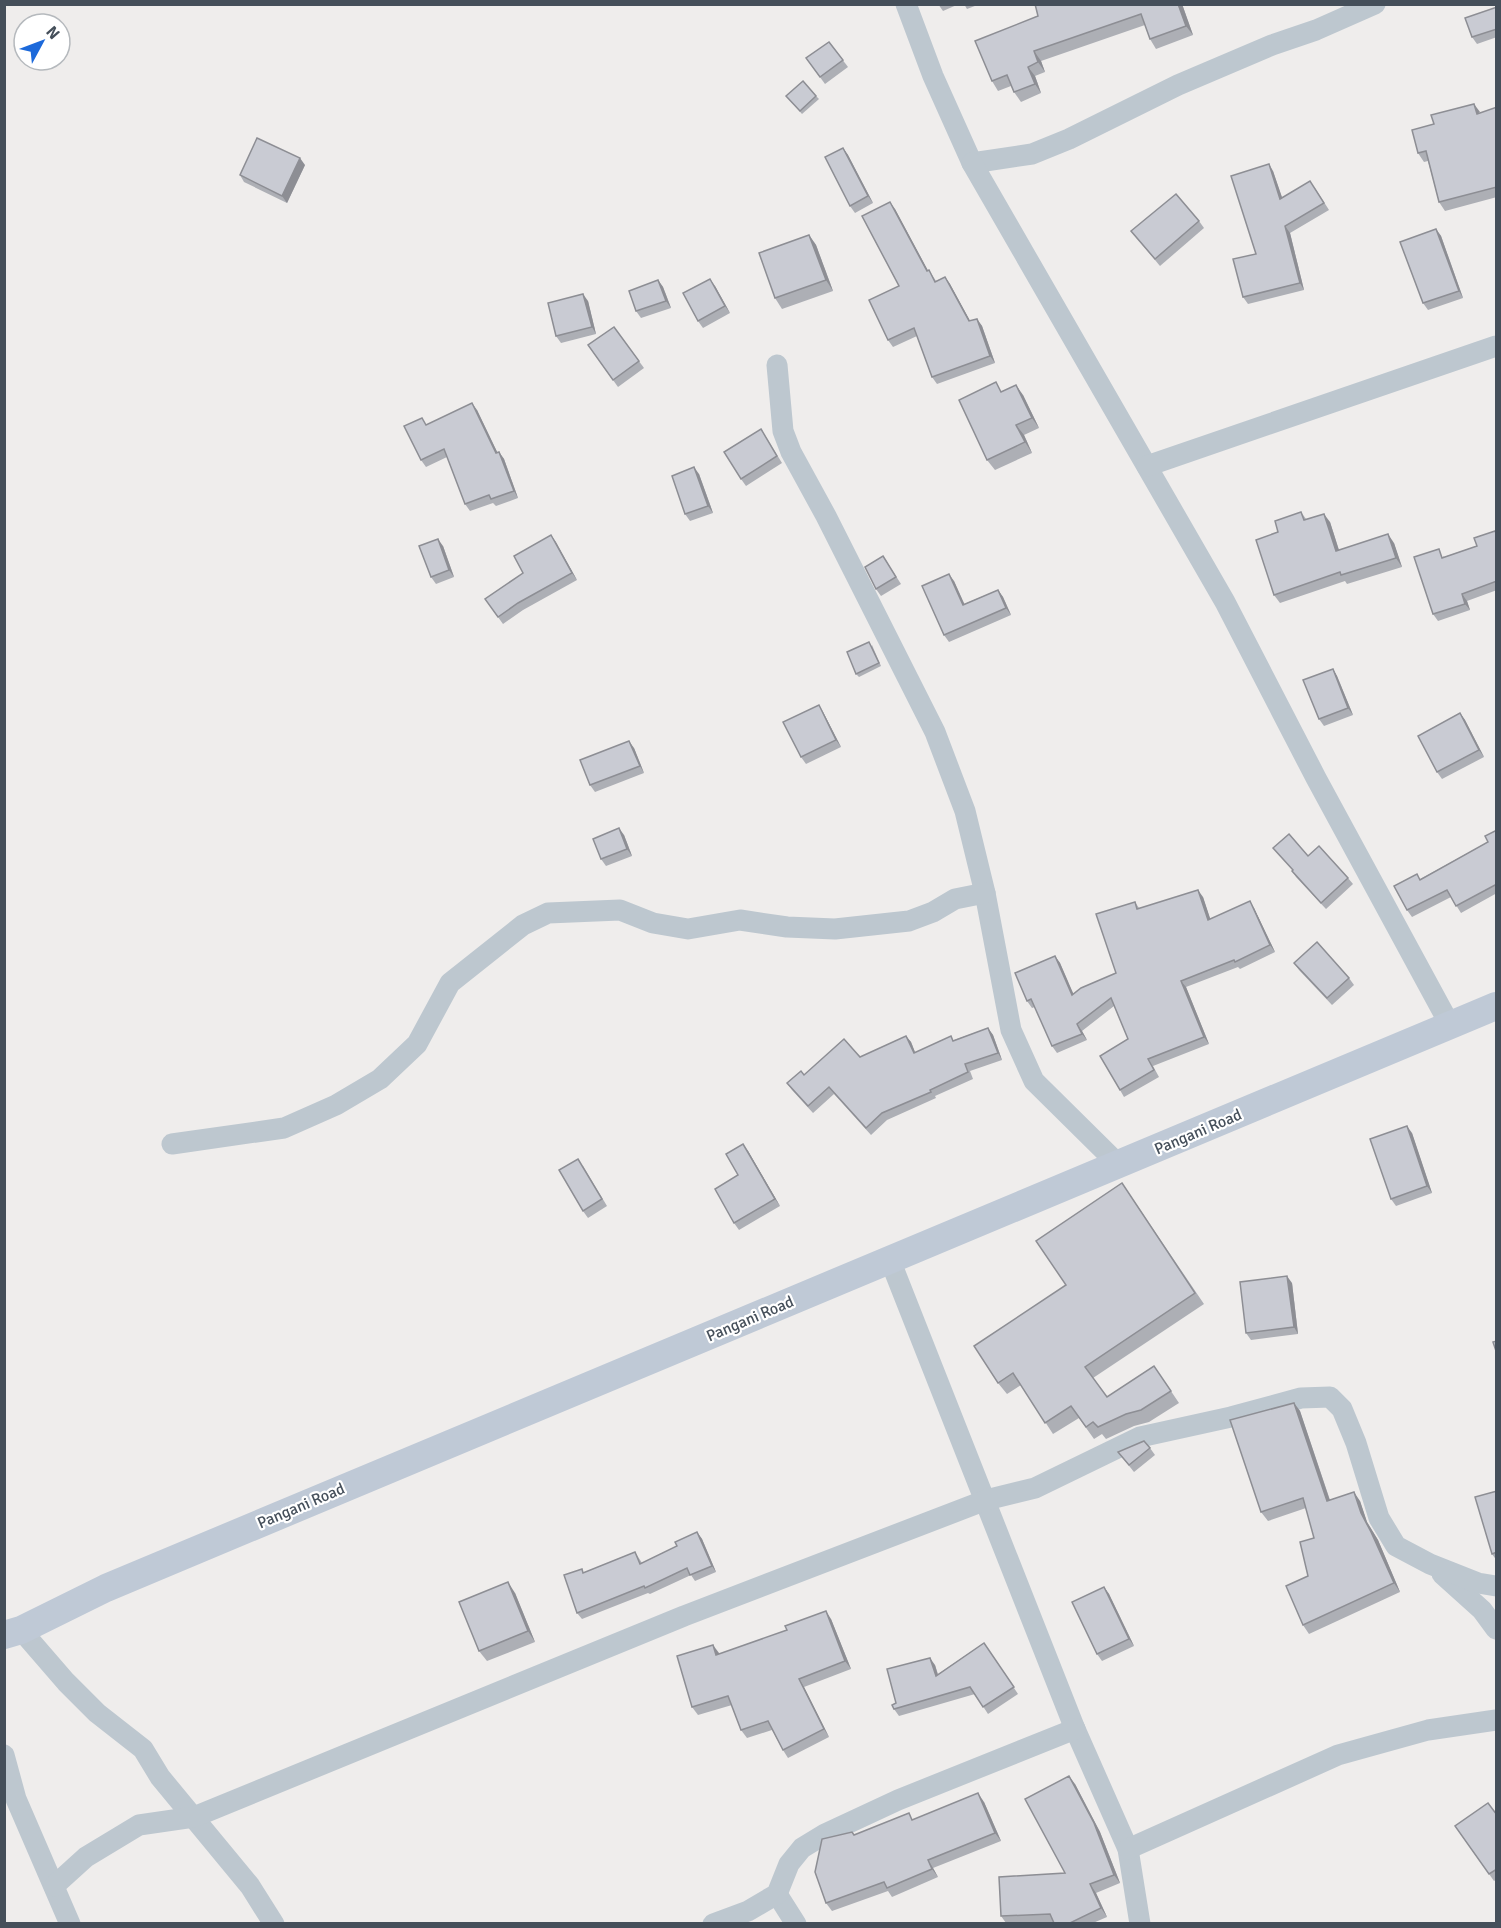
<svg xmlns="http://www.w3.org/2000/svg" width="1501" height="1928" font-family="Signika,sans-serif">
  <rect width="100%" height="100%" fill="#efedec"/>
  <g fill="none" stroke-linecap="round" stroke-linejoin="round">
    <!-- street -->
    <g stroke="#bdc7cf" stroke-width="21">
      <path d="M906 4 933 76 972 163 1032 154 1069 139 1178 85 1272 45 1316 30 1375 4"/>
      <path d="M972 163 1225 602 1316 778 1450 1025"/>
      <path d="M777 365 783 431 791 452 826 516 935 732 965 811 985 893 1011 1030 1034 1081 1119 1165"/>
      <path d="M1147 466 1496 346"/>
      <path d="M172 1144 284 1128 336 1105 380 1079 417 1044 450 983 523 925 548 913 620 910 653 923 688 929 740 920 787 927 835 929 909 921 933 912 955 899 985 893"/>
      <path d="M890 1260 1075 1729 1128 1849 1140 1924"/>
      <path d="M1442 1574 1482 1610 1496 1629"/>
      <path d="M21 1630 66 1682 97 1713 143 1749 160 1777 250 1886 274 1924"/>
      <path d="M4 1755 16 1799 70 1924"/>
      <path d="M1128 1849 1338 1755 1428 1730 1496 1720"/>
      <path d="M54 1886 86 1857 139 1825 194 1817 684 1616 986 1500 1035 1488 1140 1437 1231 1417 1301 1398 1330 1397 1342 1409 1356 1443 1379 1518 1396 1546 1430 1564 1478 1583 1496 1586"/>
      <path d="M777 1894 796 1924"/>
      <path d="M713 1924 748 1911 777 1894 789 1864 802 1848 825 1834 898 1800 1075 1729"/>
    </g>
    <!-- secondary -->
    <path stroke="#bfc9d6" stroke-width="28" d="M4 1635 21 1630 106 1588 1496 1006"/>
  </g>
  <!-- wall -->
  <g fill="#adafb5">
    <path d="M938 4H959L943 11Z"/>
    <path d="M964 4H980L967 9Z"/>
    <path d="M1035 4H1182L1193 35 1156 49 1150 39 1145 25 1041 61 1045 72 1035 76 1041 93 1021 102 1014 92 1011 86 998 91 992 81 1038 16Z"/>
    <path d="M1497 7V37L1477 44 1472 37Z"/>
    <path d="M829 42 848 67 825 84 806 58Z"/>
    <path d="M786 96H816L819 99 802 114Z"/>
    <path d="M1497 107V197L1445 211 1439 202 1428 161 1424 162 1418 153Z"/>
    <path d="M843 148 848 155 873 203 855 213 850 206Z"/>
    <path d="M305 165 287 203 244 182 240 175Z"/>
    <path d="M1273 171 1282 198 1315 188 1329 210 1290 233 1304 290 1248 304 1243 297 1256 254Z"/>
    <path d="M895 209 928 271 929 270 936 281 945 277 950 284 970 321 977 319 982 326 995 363 937 384 932 377 917 336 893 347 888 340 899 286Z"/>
    <path d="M1199 221 1204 228 1160 266 1131 231Z"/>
    <path d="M1436 229 1441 236 1463 298 1428 310 1423 303Z"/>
    <path d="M809 235 816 245 833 291 782 309 775 298Z"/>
    <path d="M658 280 663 287 671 308 641 318 636 311Z"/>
    <path d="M715 286 730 313 703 328 698 321Z"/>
    <path d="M588 301 596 334 561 343 556 336Z"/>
    <path d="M614 327 644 368 618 387 588 345Z"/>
    <path d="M1002 391 1023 395 1039 428 1024 435 1032 453 995 470 987 460Z"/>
    <path d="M477 410 497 452H499L504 459 518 498 496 506 493 503 470 511 465 504 447 457 426 467 421 460 427 425Z"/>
    <path d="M761 429 782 463 746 486 741 479Z"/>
    <path d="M699 474 713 513 690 521 685 514Z"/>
    <path d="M1301 512 1306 519 1330 522 1339 550 1394 543 1402 567 1347 584 1345 581 1280 603 1274 595 1278 532Z"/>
    <path d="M1495 531 1497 533V590L1467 601 1470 610 1438 621 1433 614 1443 556 1444 557 1477 546Z"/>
    <path d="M551 535 577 580 523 610 503 624 485 599 523 573Z"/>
    <path d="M443 546 454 577 436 584 431 577Z"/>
    <path d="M883 556 901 584 881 596 876 589Z"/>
    <path d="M954 581 964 604 998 590 1003 597 1011 615 949 642 944 635Z"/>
    <path d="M872 645 881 666 859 677 856 674Z"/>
    <path d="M1333 669 1337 676 1353 715 1324 726 1319 719Z"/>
    <path d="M819 705 823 712 841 747 806 764 801 757Z"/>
    <path d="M1460 713 1465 720 1484 757 1442 779 1437 772Z"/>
    <path d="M634 748 644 773 595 792 590 785Z"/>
    <path d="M1497 830V893L1461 913 1451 897 1412 917 1407 910 1420 879 1488 842Z"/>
    <path d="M624 835 632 856 606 866 601 859Z"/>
    <path d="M1273 848 1308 856 1348 878 1353 884 1326 909 1296 877 1292 871 1293 870Z"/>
    <path d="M1203 897 1210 919 1254 908 1275 952 1240 969 1238 967 1186 987 1209 1044 1153 1066 1159 1077 1124 1097 1120 1090 1128 1039 1114 1006 1082 1031 1087 1040 1057 1053 1052 1046 1035 1007 1032 1008 1027 1001 1055 956 1060 963 1073 994 1116 973 1135 902 1139 908Z"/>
    <path d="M1294 963 1349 978 1354 985 1332 1005 1299 970Z"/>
    <path d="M988 1028 993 1035 1002 1060 970 1071 973 1079 935 1096 936 1098 887 1120 871 1135 834 1094 813 1113 792 1090 787 1083 804 1075 860 1057 906 1036 911 1042 915 1052 954 1040Z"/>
    <path d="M1412 1133 1432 1193 1396 1206 1391 1199Z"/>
    <path d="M748 1151 780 1206 739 1230 734 1223 738 1175Z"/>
    <path d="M583 1166 607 1206 588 1218 583 1211Z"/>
    <path d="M1122 1183 1204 1304 1093 1378 1107 1397 1154 1366 1179 1403 1149 1422 1134 1426 1106 1439 1102 1434 1094 1439 1079 1418 1053 1434 1021 1385 1007 1394 998 1383 1066 1285Z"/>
    <path d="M1292 1283 1298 1334 1251 1340 1246 1333Z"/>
    <path d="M1294 1403 1300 1411 1330 1500 1360 1501 1367 1522 1378 1540 1400 1592 1309 1634 1303 1625 1308 1576 1314 1538 1306 1508 1268 1521 1261 1512Z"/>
    <path d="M1150 1448 1155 1455 1134 1472 1118 1452Z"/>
    <path d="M1497 1491V1561L1492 1554Z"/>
    <path d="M697 1532 702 1539 716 1572 695 1581 691 1575 650 1594 648 1593 582 1619 577 1613 585 1572 635 1552 642 1563 677 1546Z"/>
    <path d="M1104 1587 1109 1594 1134 1646 1102 1661 1097 1654Z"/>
    <path d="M515 1593 535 1642 487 1661 479 1651Z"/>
    <path d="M831 1619 851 1669 804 1687 829 1737 788 1758 783 1750 772 1730 747 1738 741 1730 732 1705 698 1715 692 1707Z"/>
    <path d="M984 1643 1018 1694 988 1714 975 1694 899 1716 894 1709 896 1703 935 1665 938 1674Z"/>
    <path d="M1075 1784 1100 1832 1120 1883 1096 1893 1107 1917 1093 1923H1054V1922L1006 1923 1001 1916 1065 1873Z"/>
    <path d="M984 1802 1001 1841 933 1868 938 1877 892 1897 888 1891 832 1911 826 1903 854 1835Z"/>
    <path d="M1497 1815V1879L1494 1881 1455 1826Z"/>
  </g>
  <!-- shaded-wall -->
  <g fill="#8d8e94">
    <path d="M1178 4H1182L1193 35 1186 26Z"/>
    <path d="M1034 51 1041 61 1045 72 1038 62Z"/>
    <path d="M1028 67 1035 76 1041 93 1035 84Z"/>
    <path d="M1474 104 1480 112 1477 114Z"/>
    <path d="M843 148 848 155 873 203 868 196Z"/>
    <path d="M300 158 305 165 287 203 282 196Z"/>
    <path d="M1269 164 1273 171 1285 206 1280 199Z"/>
    <path d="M890 202 895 209 932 278 927 271Z"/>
    <path d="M1285 226 1290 233 1304 290 1300 283Z"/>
    <path d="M1436 229 1441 236 1463 298 1459 291Z"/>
    <path d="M809 235 816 245 833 291 826 280Z"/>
    <path d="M945 277 950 284 974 328 969 321Z"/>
    <path d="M710 279 715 286 730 313 725 306Z"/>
    <path d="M658 280 663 287 671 308 666 301Z"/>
    <path d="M583 294 588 301 596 334 592 327Z"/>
    <path d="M977 319 982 326 995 363 990 356Z"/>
    <path d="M1016 385 1023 395 1039 428 1032 418Z"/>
    <path d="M472 403 477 410 501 460 496 453Z"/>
    <path d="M1016 425 1024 435 1032 453 1025 442Z"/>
    <path d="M499 452 504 459 518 498 514 491Z"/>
    <path d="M694 467 699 474 713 513 708 506Z"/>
    <path d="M1324 514 1330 522 1342 560 1336 551Z"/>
    <path d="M1388 534 1394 543 1402 567 1396 558Z"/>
    <path d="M551 535 556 542 577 580 572 573Z"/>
    <path d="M438 539 443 546 454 577 449 570Z"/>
    <path d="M949 574 954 581 968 612 963 605Z"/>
    <path d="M998 590 1003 597 1011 615 1006 608Z"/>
    <path d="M1462 594 1467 601 1470 610 1465 604Z"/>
    <path d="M1333 669 1337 676 1353 715 1348 708Z"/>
    <path d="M819 705 823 712 841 747 836 740Z"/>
    <path d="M1460 713 1465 720 1484 757 1479 750Z"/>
    <path d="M629 741 634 748 644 773 640 766Z"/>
    <path d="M619 828 624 835 632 856 627 849Z"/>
    <path d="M1198 890 1203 897 1213 927 1208 920Z"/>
    <path d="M1250 901 1254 908 1275 952 1270 945Z"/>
    <path d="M1055 956 1060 963 1077 1002 1072 995Z"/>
    <path d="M1181 981 1186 987 1209 1044 1204 1037Z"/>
    <path d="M1077 1024 1082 1031 1087 1040 1082 1034Z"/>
    <path d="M988 1028 993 1035 1002 1060 998 1053Z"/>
    <path d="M906 1036 911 1042 918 1060 914 1053Z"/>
    <path d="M1407 1126 1412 1133 1432 1193 1427 1186Z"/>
    <path d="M743 1144 748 1151 780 1206 775 1199Z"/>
    <path d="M1287 1276 1292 1283 1298 1334 1294 1327Z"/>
    <path d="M1294 1403 1300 1411 1333 1510 1327 1501Z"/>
    <path d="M1354 1492 1360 1501 1367 1522 1378 1540 1400 1592 1394 1583 1361 1513Z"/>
    <path d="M697 1532 702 1539 716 1572 712 1566Z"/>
    <path d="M508 1582 515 1593 535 1642 528 1631Z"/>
    <path d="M1104 1587 1109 1594 1134 1646 1129 1639Z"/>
    <path d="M826 1611 831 1619 851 1669 845 1661Z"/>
    <path d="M713 1645 719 1653 721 1663 716 1655Z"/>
    <path d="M930 1658 935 1665 940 1683 936 1676Z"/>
    <path d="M799 1679 804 1687 829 1737 824 1729Z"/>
    <path d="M1069 1776 1075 1784 1100 1832 1120 1883 1114 1875Z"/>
    <path d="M978 1793 984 1802 1001 1841 995 1833Z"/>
    <path d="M928 1860 933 1868 938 1877 932 1869Z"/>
    <path d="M1090 1884 1096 1893 1107 1917 1101 1908Z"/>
  </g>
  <!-- building -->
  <g fill="#c9cbd3" stroke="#8d8e94" stroke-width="1.5">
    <path d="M1035 4H1178L1186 26 1150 39 1141 14 1034 51 1038 62 1028 67 1035 84 1014 92 1007 75 992 81 975 41 1038 16Z"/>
    <path d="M1497 7V29L1472 37 1465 18Z"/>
    <path d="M829 42 843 60 820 77 806 58Z"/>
    <path d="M803 81 816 96 800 111 786 96Z"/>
    <path d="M1474 104 1477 114 1497 107V187L1439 202 1426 151 1418 153 1412 130 1434 124 1431 115Z"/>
    <path d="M257 138 300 158 282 196 240 175Z"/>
    <path d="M843 148 868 196 850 206 825 157Z"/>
    <path d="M1269 164 1280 199 1310 181 1324 203 1285 226 1300 283 1243 297 1233 259 1256 254 1231 176Z"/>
    <path d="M1176 194 1199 221 1155 259 1131 231Z"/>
    <path d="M890 202 927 271 929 270 935 282 945 277 969 321 977 319 990 356 932 377 914 328 888 340 869 300 899 286 862 216Z"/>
    <path d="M1436 229 1459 291 1423 303 1400 242Z"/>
    <path d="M809 235 826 280 775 298 759 253Z"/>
    <path d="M710 279 725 306 698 321 683 293Z"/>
    <path d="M658 280 666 301 636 311 629 291Z"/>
    <path d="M583 294 592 327 556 336 548 303Z"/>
    <path d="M614 327 639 361 613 380 588 345Z"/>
    <path d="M996 382 1001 392 1016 385 1032 418 1016 425 1025 442 987 460 959 400Z"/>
    <path d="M472 403 496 453 499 452 514 491 491 499 489 495 465 504 444 449 421 460 404 426 422 418 426 425Z"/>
    <path d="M761 429 777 456 741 479 724 452Z"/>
    <path d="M694 467 708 506 685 514 672 476Z"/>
    <path d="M1301 512 1304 520 1324 514 1336 551 1388 534 1396 558 1341 575 1340 572 1274 595 1256 540 1278 532 1275 521Z"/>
    <path d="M1495 531 1497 536V581L1462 594 1465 604 1433 614 1414 557 1439 549 1442 558 1477 546 1474 538Z"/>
    <path d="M551 535 572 573 518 603 498 617 485 599 523 573 514 556Z"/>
    <path d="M438 539 449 570 431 577 419 546Z"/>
    <path d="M883 556 896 577 876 589 865 567Z"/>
    <path d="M949 574 963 605 998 590 1006 608 944 635 922 586Z"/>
    <path d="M869 642 879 663 856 674 847 652Z"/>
    <path d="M1333 669 1348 708 1319 719 1303 680Z"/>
    <path d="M819 705 836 740 801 757 783 722Z"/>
    <path d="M1460 713 1479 750 1437 772 1418 736Z"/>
    <path d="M629 741 640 766 590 785 580 760Z"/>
    <path d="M619 828 627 849 601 859 593 839Z"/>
    <path d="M1497 830V884L1456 906 1447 890 1407 910 1394 886 1417 874 1420 880 1488 842 1485 836Z"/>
    <path d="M1289 834 1308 856 1319 846 1348 878 1321 903 1292 871 1293 870 1273 848Z"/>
    <path d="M1198 890 1208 920 1250 901 1270 945 1235 962 1234 960 1181 981 1204 1037 1148 1059 1154 1070 1120 1090 1100 1056 1128 1039 1111 998 1077 1024 1082 1034 1052 1046 1031 999 1027 1001 1015 973 1055 956 1072 995 1081 988 1116 973 1096 914 1135 902 1137 909Z"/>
    <path d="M1317 942 1349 978 1327 998 1294 963Z"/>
    <path d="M988 1028 998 1053 965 1064 968 1072 930 1090 931 1092 882 1113 866 1128 829 1087 808 1106 787 1083 801 1071 804 1075 844 1039 860 1057 906 1036 914 1053 951 1036 953 1041Z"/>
    <path d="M1407 1126 1427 1186 1391 1199 1370 1139Z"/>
    <path d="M743 1144 775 1199 734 1223 715 1189 738 1175 726 1154Z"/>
    <path d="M578 1159 602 1199 583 1211 559 1170Z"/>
    <path d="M1122 1183 1195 1293 1085 1367 1107 1397 1154 1366 1171 1391 1141 1410 1126 1414 1098 1427 1093 1422 1086 1427 1071 1406 1045 1423 1013 1373 998 1383 974 1346 1066 1285 1036 1241Z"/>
    <path d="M1287 1276 1294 1327 1246 1333 1240 1282Z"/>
    <path d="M1497 1341V1354L1493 1342Z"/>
    <path d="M1294 1403 1327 1501 1354 1492 1361 1513 1371 1532 1394 1583 1303 1625 1286 1586 1308 1576 1300 1542 1314 1538 1303 1498 1261 1512 1230 1420Z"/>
    <path d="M1144 1441 1150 1448 1129 1465 1118 1452Z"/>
    <path d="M1497 1491V1552L1492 1554 1475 1497Z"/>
    <path d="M697 1532 712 1566 690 1575 687 1568 645 1588 644 1586 577 1613 564 1575 582 1569 583 1573 635 1552 640 1564 677 1546 675 1542Z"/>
    <path d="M508 1582 528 1631 479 1651 459 1602Z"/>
    <path d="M1104 1587 1129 1639 1097 1654 1072 1602Z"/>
    <path d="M826 1611 845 1661 799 1679 824 1729 783 1750 768 1721 741 1730 728 1696 692 1707 677 1656 713 1645 716 1655 787 1630 785 1626Z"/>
    <path d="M984 1643 1014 1687 983 1707 970 1687 894 1709 892 1705 896 1703 887 1669 930 1658 936 1676Z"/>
    <path d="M1069 1776 1094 1823 1114 1875 1090 1884 1101 1908 1070 1923H1054L1050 1914 1001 1916 999 1877 1065 1873 1025 1799Z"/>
    <path d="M978 1793 995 1833 928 1860 932 1869 887 1888 884 1882 826 1903 815 1872 822 1839 852 1832 854 1835 909 1813 912 1820Z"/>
    <path d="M1488 1803 1497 1815V1869L1489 1874 1455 1826Z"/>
  </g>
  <g text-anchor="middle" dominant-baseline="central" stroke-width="4.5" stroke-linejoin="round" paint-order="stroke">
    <!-- street labels -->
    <g font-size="16" fill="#454f5a" stroke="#fff">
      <text transform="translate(1198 1132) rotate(-23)">Pangani Road</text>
      <text transform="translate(750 1319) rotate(-23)">Pangani Road</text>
      <text transform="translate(301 1506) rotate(-23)">Pangani Road</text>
    </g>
  </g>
  <!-- border -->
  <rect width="1501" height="1928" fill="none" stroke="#454f5a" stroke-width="12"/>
  <!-- north arrow -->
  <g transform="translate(42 42) rotate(49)"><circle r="28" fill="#ffffff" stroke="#b5b9bd" stroke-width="1.5"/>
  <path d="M0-4.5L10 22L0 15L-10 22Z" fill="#1c69da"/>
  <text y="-9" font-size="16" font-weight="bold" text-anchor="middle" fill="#454f5a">N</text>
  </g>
</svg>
